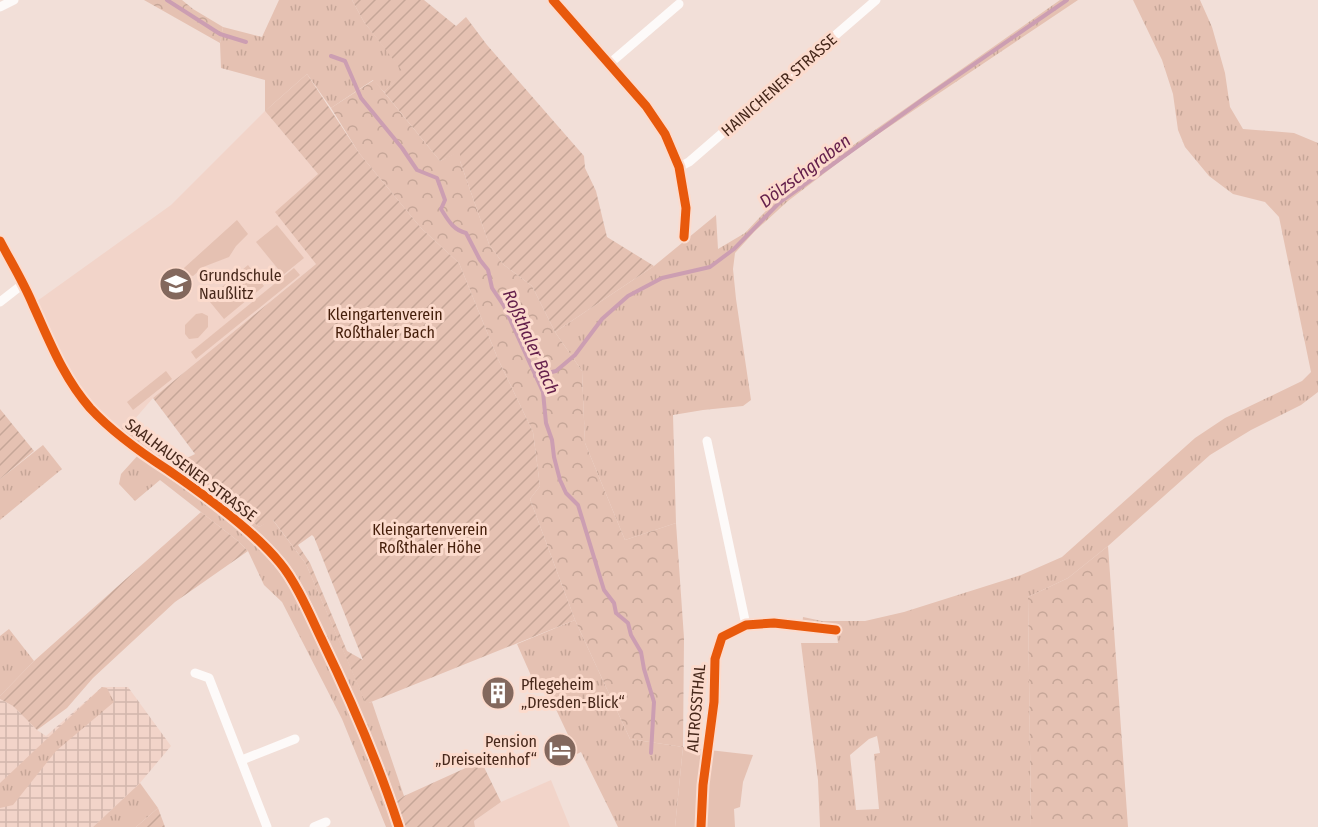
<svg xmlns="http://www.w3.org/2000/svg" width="1318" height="827" font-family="'Fira Sans Condensed',sans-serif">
  <defs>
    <pattern id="industrial-grid" width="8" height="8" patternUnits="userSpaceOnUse" patternTransform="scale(1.5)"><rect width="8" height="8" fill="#f2d4c9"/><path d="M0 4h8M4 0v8" fill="none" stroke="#d1b6ac"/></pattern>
    <pattern id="grass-tufts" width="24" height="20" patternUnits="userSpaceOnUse" patternTransform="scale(1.5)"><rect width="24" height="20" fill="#e5c1b2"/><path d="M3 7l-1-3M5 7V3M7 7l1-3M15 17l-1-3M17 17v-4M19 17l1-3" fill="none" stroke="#c6a698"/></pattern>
    <pattern id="forest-crowns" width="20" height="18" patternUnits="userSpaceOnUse" patternTransform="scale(1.5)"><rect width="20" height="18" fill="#e5c1b2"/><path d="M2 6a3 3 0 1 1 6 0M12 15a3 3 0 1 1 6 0" fill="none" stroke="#c6a698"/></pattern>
    <pattern id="garden-furrows" width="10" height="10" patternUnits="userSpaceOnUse" patternTransform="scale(1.5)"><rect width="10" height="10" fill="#e5c1b2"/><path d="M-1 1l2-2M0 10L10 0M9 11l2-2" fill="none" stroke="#c6a698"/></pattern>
  </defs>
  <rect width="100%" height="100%" fill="#f2dfd8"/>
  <!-- built -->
  <g fill="#f2d4c9">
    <path d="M265 111 318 174 316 264 153 398 127 428H110L90 408 33 304 171 205Z"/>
    <path d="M551 780 570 827H475L474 821 501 802Z"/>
  </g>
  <!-- industrial -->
  <path fill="url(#industrial-grid)" d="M102 687H128L171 746 140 783 93 827H0V699L13 706 37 730 46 736Z"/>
  <!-- grass -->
  <g fill="url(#grass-tufts)" fill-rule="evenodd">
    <path d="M279 0H352L364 22 404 72 384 92 373 80 331 108 307 74 265 111V80L221 68 220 43 223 27 262 37Z"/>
    <path d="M1060 0H1078L859 147 788 201 755 231 735 253 733 269 736 299 751 400 743 406 703 410 673 415 676 523 625 540 585 443 582 371 555 332 654 266 716 215 718 249 745 233 778 198Z"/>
    <path d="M1133 0H1200L1212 27 1225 73 1230 107 1243 129 1294 133 1318 143V392L1301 405 1251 430 1210 455 1108 546 1068 578 1028 597 1031 827H820L818 780 801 643H838L836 630 802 626 803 617 822 621H865L904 612 1021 575 1062 557 1195 438 1225 418 1302 381 1311 372 1279 217 1265 202 1233 194 1209 176 1185 147 1178 130 1173 94 1162 60ZM877 736 880 753 874 754 879 809 856 810 850 755 869 739Z"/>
    <path d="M110 428H127L142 432 139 439 177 463 259 527 272 519 306 564 366 703 372 702 404 796 392 804 399 827H386L342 719 282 602 264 585 248 551 238 541 160 480 135 501 119 484 121 474 140 453Z"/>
    <path d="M43 445 62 469 0 520V479Z"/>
    <path d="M575 620 630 739 683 747 675 827H618L581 752 577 754 545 686 537 689 517 644Z"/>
    <path d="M9 629 34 661 0 696V636Z"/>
    <path d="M102 687 107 688 114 702 56 751 13 805 0 808V783Z"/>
    <path d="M140 783 158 808 136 827H93Z"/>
  </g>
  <!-- forest -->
  <g fill="url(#forest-crowns)">
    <path d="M144 0H182L193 9 223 27 220 43Z"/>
    <path d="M374 80 440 161 460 151V161L489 244 504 265 532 286 555 332 582 371 585 443 625 540 676 523 684 638 683 747 630 739 575 620 530 499 540 486 533 432 498 359 459 263 421 228 359 153 331 108Z"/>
    <path d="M1108 546 1128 827H1031L1028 597 1068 578Z"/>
  </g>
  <!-- park -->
  <g fill="#e5c1b2">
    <path d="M237 220 248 234 236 246 229 257 203 267 193 276 187 274 184 268Z"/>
    <path d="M277 225 304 258 283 275 256 242Z"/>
    <path d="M248 265 264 286 224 319 210 302 218 295 216 292Z"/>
    <path d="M294 268 300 275 196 359 191 352Z"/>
    <path d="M202 313 208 316V327L198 338 189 339 185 334V325L196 314Z"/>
    <path d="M166 371 172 379 133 410 127 402Z"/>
    <path d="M683 747 753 755 743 782 740 807 734 809 735 827H675Z"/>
  </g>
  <!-- garden -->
  <g fill="url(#garden-furrows)" fill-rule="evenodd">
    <path d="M352 0H424L456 26 466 17 487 45 584 156 585 168 596 191 607 237 654 266 555 332 532 286 504 265 489 244 460 161V152L440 161 384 92 403 72 364 22Z"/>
    <path d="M307 74 359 153 421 228 459 263 498 359 533 432 540 486 530 499 575 620 366 704 306 564 273 520 259 527 177 463 195 454 153 398 316 264 275 212 318 174 265 111ZM312 535 314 537 363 660 347 651 310 563 298 545Z"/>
    <path d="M0 409 34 451 0 479Z"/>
    <path d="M201 512 238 541 248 551 175 602 93 678 67 708 37 730 13 706 0 699V696L34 661Z"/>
    <path d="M481 761 501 802 474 821 475 827H399L392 804 404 796Z"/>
    <path d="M158 808 165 827H136Z"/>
  </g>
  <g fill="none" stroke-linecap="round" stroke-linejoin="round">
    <!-- stream -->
    <g stroke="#cc9eb2" stroke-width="4">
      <path d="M167 0 220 34 246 42"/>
      <path d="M331 56 345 61 361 98 402 148 417 170 437 178 445 200 441 209C448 220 453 230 466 233L480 260 488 270 492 288 504 306 543 392 546 423 552 440 554 457 560 480 566 493 578 505 604 590 614 603 616 613 628 623 631 635 641 652 644 669 654 702 651 753"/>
      <path d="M535 376 556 371 575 355 602 319 628 296 662 278 710 267 734 249 780 202 925 98 1067 0"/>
    </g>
    <!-- minor -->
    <g stroke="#fdfaf9" stroke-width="9">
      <path d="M553 0 646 106 665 134 679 167 686 208 684 237"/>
      <path d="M0 7 14 0"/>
      <path d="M609 64 679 4"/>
      <path d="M679 167 689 162 876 0"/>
      <path d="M0 302 23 284"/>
      <path d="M707 441 746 625"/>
      <path d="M195 673 209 678 267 827"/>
      <path d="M242 760 295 739"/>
      <path d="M314 827 326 822"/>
      <path d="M701 827 703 785 714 702 715 659 722 637 746 625 774 623 836 630"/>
    </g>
    <!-- tertiary -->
    <path stroke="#fdfaf9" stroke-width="12" d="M0 241C11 262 24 283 33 305 50 342 63 377 90 408 113 433 140 452 168 470 203 494 253 530 280 563 296 582 310 615 321 638 351 700 378 762 399 827"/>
    <defs>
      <g id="cycleway">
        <path d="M553 0 646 106 665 134 679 167 686 208 684 237"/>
        <path d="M0 241C11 262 24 283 33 305 50 342 63 377 90 408 113 433 140 452 168 470 203 494 253 530 280 563 296 582 310 615 321 638 351 700 378 762 399 827"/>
        <path d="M701 827 703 785 714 702 715 659 722 637 746 625 774 623 836 630"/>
      </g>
    </defs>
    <!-- cycleway casing -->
    <use href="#cycleway" stroke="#fcdbcd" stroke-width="13"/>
    <!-- cycleway -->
    <use href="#cycleway" stroke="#e8590c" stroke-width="9"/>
  </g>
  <!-- icons -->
  <defs>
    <symbol id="school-disc" viewBox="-11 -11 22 22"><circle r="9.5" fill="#83685d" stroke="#fcdbcd"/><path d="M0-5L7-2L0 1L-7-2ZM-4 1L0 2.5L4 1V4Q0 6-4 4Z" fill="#fff"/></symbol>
    <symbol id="building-disc" viewBox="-11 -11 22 22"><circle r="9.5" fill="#83685d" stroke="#fcdbcd"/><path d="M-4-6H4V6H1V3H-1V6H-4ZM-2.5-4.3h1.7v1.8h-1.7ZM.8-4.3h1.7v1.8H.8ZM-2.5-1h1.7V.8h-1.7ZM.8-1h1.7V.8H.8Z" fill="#fff"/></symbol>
    <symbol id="hotel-disc" viewBox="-11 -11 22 22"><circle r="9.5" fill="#83685d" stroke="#fcdbcd"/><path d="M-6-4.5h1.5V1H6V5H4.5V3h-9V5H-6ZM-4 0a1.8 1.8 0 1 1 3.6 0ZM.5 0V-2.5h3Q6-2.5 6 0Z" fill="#fff"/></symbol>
  </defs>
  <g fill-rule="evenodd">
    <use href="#school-disc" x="157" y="265" width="38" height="38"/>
    <use href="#building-disc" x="479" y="674" width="38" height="38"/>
    <use href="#hotel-disc" x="541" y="731" width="38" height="38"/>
  </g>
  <g text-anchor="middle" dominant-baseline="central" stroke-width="6" stroke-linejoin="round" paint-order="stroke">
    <!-- street labels -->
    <g font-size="16" fill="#47281b" stroke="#fcdbcd">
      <text transform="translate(779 85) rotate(-41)">HAINICHENER STRASSE</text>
      <text transform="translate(191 470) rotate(37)">SAALHAUSENER STRASSE</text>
      <text transform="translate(696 708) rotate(-85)">ALTROSSTHAL</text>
    </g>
    <!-- poi labels -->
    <g font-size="16" fill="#47281b" stroke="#fcdbcd" text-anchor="start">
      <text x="199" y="275">Grundschule<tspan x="199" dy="18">Naußlitz</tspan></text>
      <text x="521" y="684">Pflegeheim<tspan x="521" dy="18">„Dresden-Blick“</tspan></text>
      <text x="537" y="741" text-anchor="end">Pension<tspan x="537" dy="18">„Dreiseitenhof“</tspan></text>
    </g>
    <!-- park labels -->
    <g font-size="16" fill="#451e0a" stroke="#fcdbcd">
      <text x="385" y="314">Kleingartenverein<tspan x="385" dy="18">Roßthaler Bach</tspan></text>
      <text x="430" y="529">Kleingartenverein<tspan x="430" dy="18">Roßthaler Höhe</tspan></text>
    </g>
    <!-- water labels -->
    <g font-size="18" font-style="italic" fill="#641f4b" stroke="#fcdbcd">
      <text transform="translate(805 171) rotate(-37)">Dölzschgraben</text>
      <text transform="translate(531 342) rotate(66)">Roßthaler Bach</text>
    </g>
  </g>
</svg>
